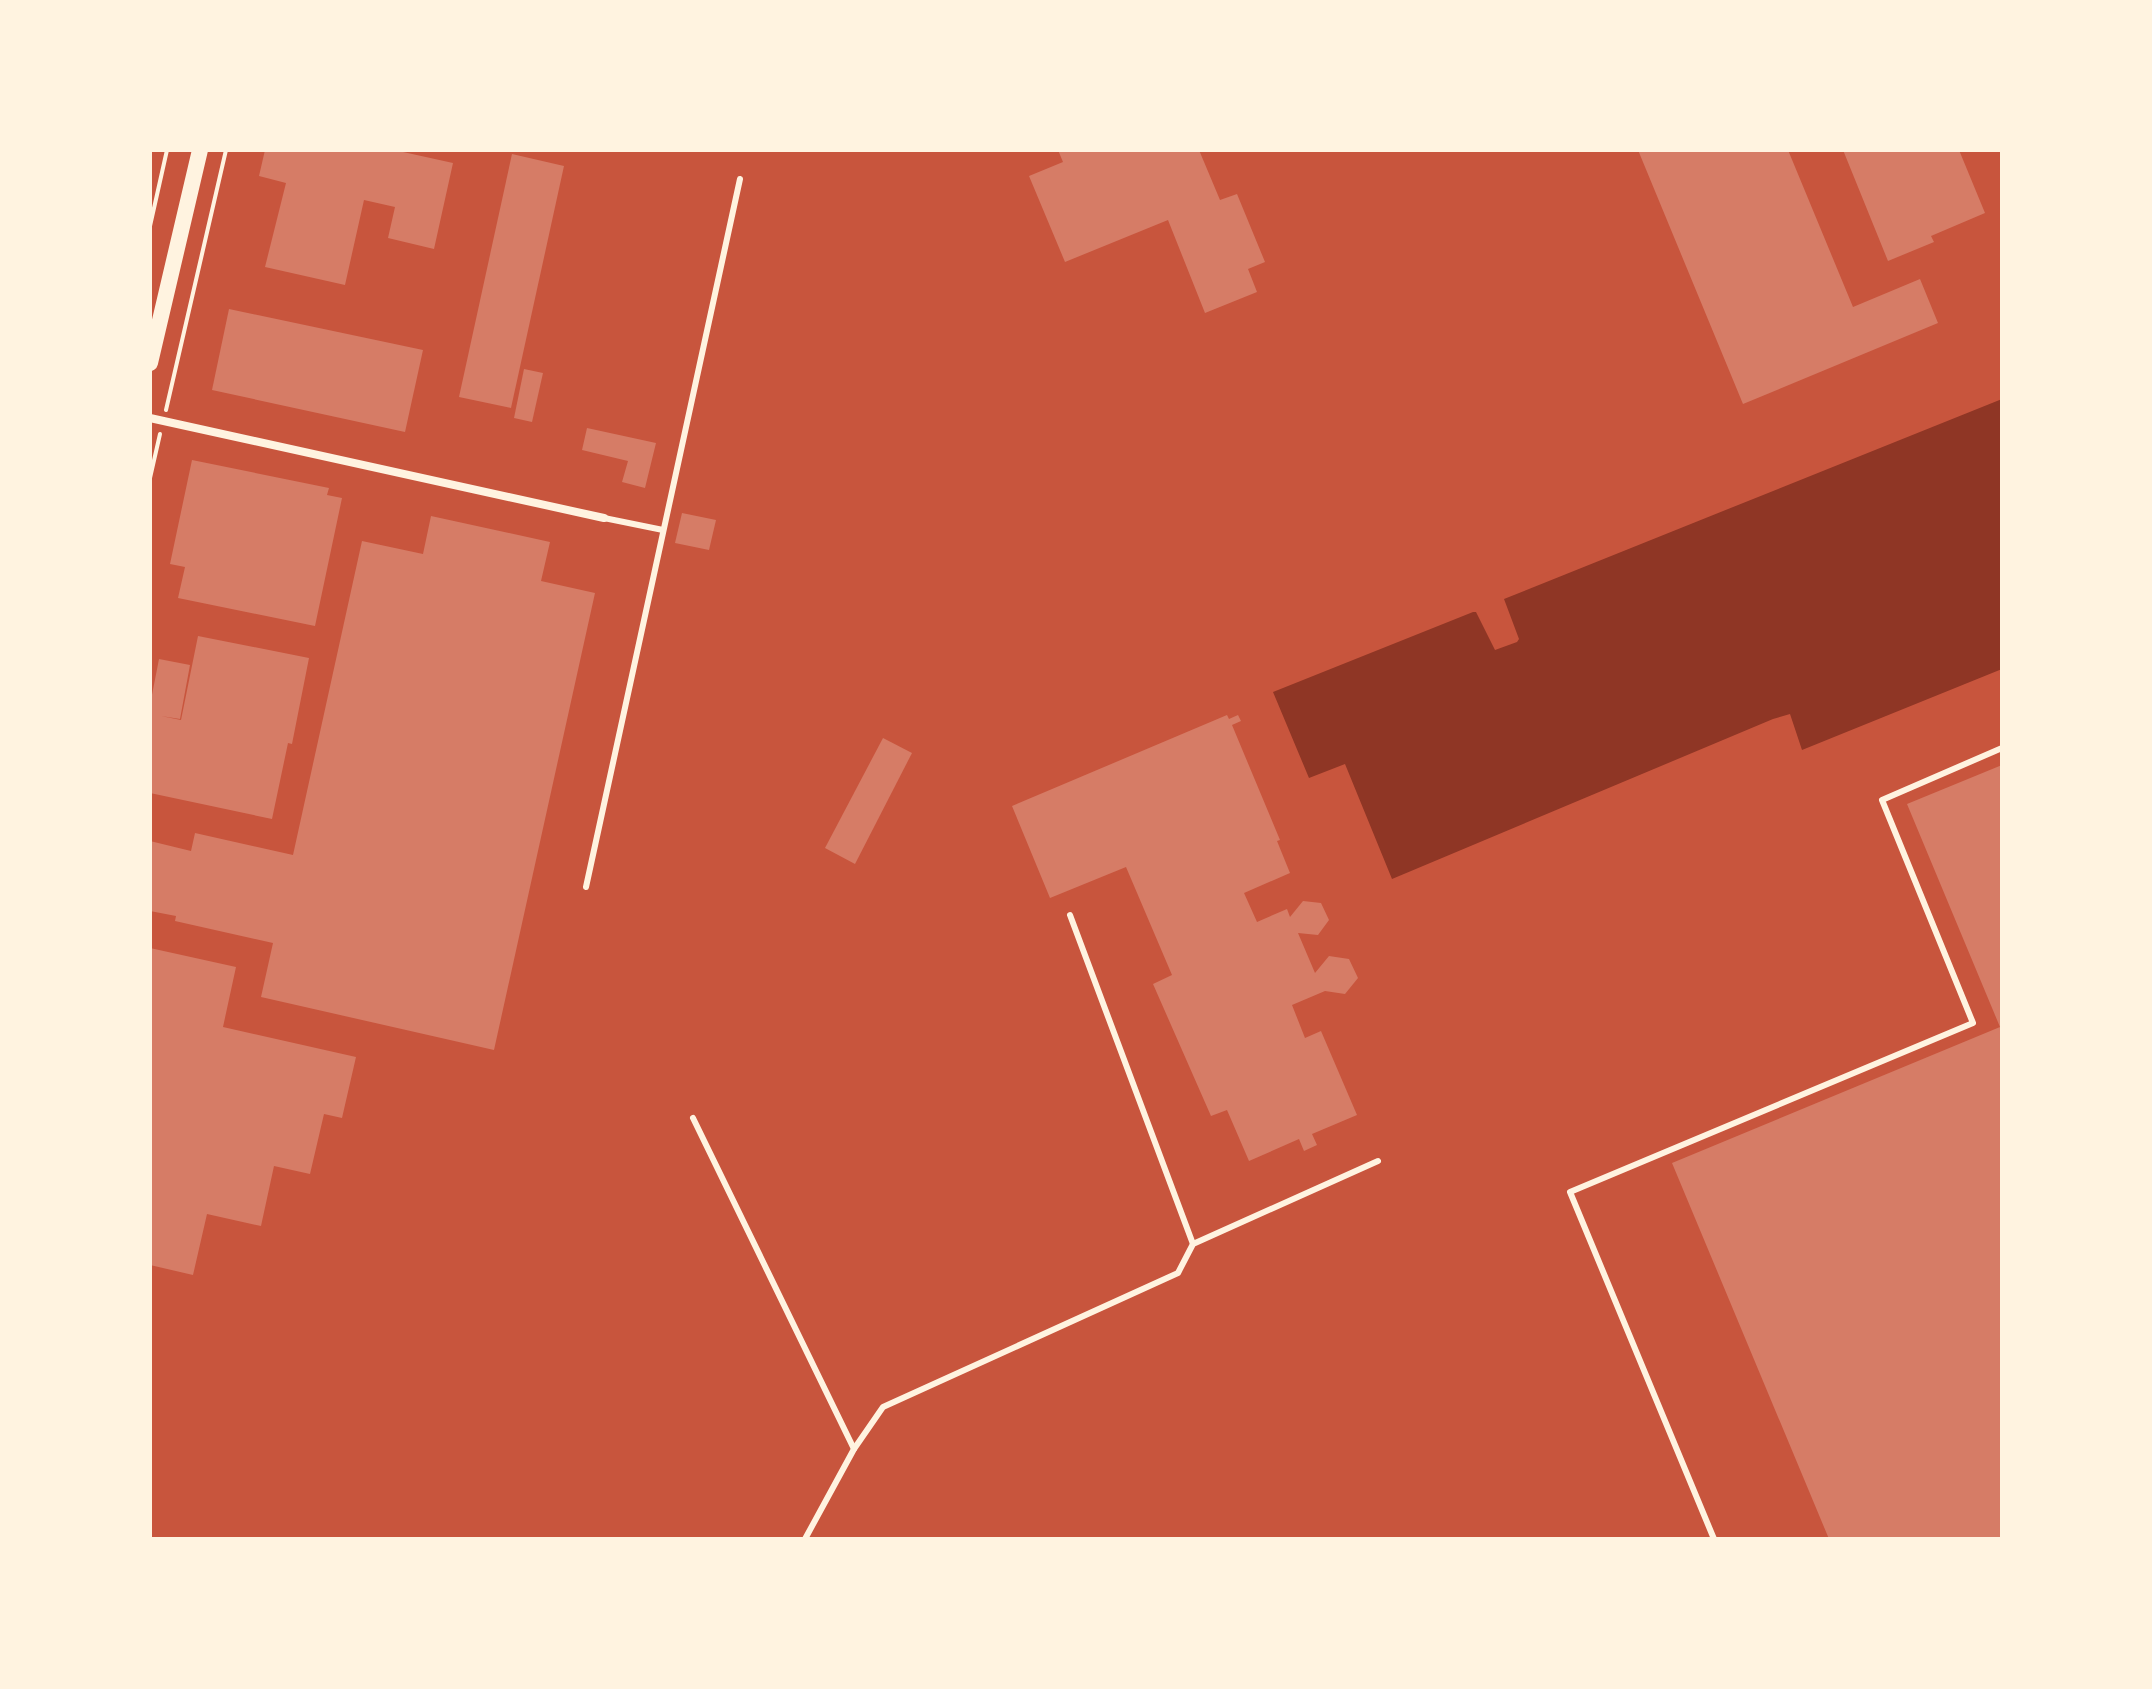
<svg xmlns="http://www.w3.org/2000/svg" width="2152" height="1689" font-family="Mulish,sans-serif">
  <rect width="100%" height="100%" fill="#c8553d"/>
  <!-- water -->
  <path fill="#8f3625" d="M2002 399V669L1802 750 1790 714 1773 719 1392 879 1345 764 1309 778 1273 692 1473 612H1476L1495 650 1517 642 1519 639 1504 599Z"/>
  <!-- building -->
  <g fill="#d67c66">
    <path d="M265 150H394L453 163 434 249 388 238 395 207 364 200 345 285 265 267 286 183 259 176Z"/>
    <path d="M1058 150H1199L1220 200 1237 194 1265 262 1248 269 1257 292 1205 313 1168 220 1065 262 1029 176 1063 162Z"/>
    <path d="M1638 150H1788L1853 307 1920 279 1938 323 1743 404Z"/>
    <path d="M1843 150H1959L1985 213 1931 236 1934 242 1888 261Z"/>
    <path d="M512 154 564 166 511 408 459 397Z"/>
    <path d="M229 309 423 350 405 432 212 390Z"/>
    <path d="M524 369 543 373 532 422 514 418Z"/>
    <path d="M587 428 656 443 645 488 622 482 628 461 582 450Z"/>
    <path d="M192 460 329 488 327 495 342 498 315 626 178 598 185 567 170 564Z"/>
    <path d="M682 513 716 520 709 550 675 543Z"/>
    <path d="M431 516 550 542 541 581 595 593 494 1050 261 997 273 943 175 921 176 916 150 911V841L191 851 195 833 293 855 362 541 423 554Z"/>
    <path d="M198 636 309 658 292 744 288 743 272 819 150 793V705L159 659 190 665 180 719 161 716 181 720Z"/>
    <path d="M1227 715 1229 719 1238 715 1241 721 1232 725 1280 840 1277 841 1290 873 1244 893 1257 922 1287 909 1290 917 1303 901 1321 903 1329 920 1318 935 1298 933 1315 973 1329 956 1349 959 1358 978 1345 994 1325 991 1292 1005 1305 1038 1321 1031 1357 1115 1312 1134 1317 1145 1304 1151 1299 1139 1249 1161 1227 1110 1211 1116 1153 984 1172 975 1126 867 1050 898 1012 806Z"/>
    <path d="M883 738 912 753 855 864 825 848Z"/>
    <path d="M2002 765V1539H1829L1672 1163 2000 1027 1907 804Z"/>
    <path d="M150 948 236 967 223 1027 356 1057 342 1118 324 1114 310 1174 274 1166 261 1226 207 1214 193 1275 150 1265Z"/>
  </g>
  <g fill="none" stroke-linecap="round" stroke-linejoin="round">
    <!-- path -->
    <g stroke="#fff3e0" stroke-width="4">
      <path d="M150 226 167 150"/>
      <path d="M166 410 226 150"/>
      <path d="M150 478 160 434"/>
    </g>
    <!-- service -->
    <g stroke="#fff3e0" stroke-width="6">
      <path d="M604 518 663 530"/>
      <path d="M586 887 740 179"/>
      <path d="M1070 915 1193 1244"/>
      <path d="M693 1118 854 1449"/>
      <path d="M805 1539 854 1449 883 1407 1178 1273 1193 1244 1378 1161"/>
      <path d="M1714 1539 1570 1192 1973 1023 1882 800 2002 748"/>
    </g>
    <!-- minor -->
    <path stroke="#fff3e0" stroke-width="8" d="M150 418 604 518"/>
    <!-- secondary -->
    <path stroke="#fff3e0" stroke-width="16" d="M150 363 200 150"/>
  </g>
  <!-- border -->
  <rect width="2152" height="1689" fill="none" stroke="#fff3e0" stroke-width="304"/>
</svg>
